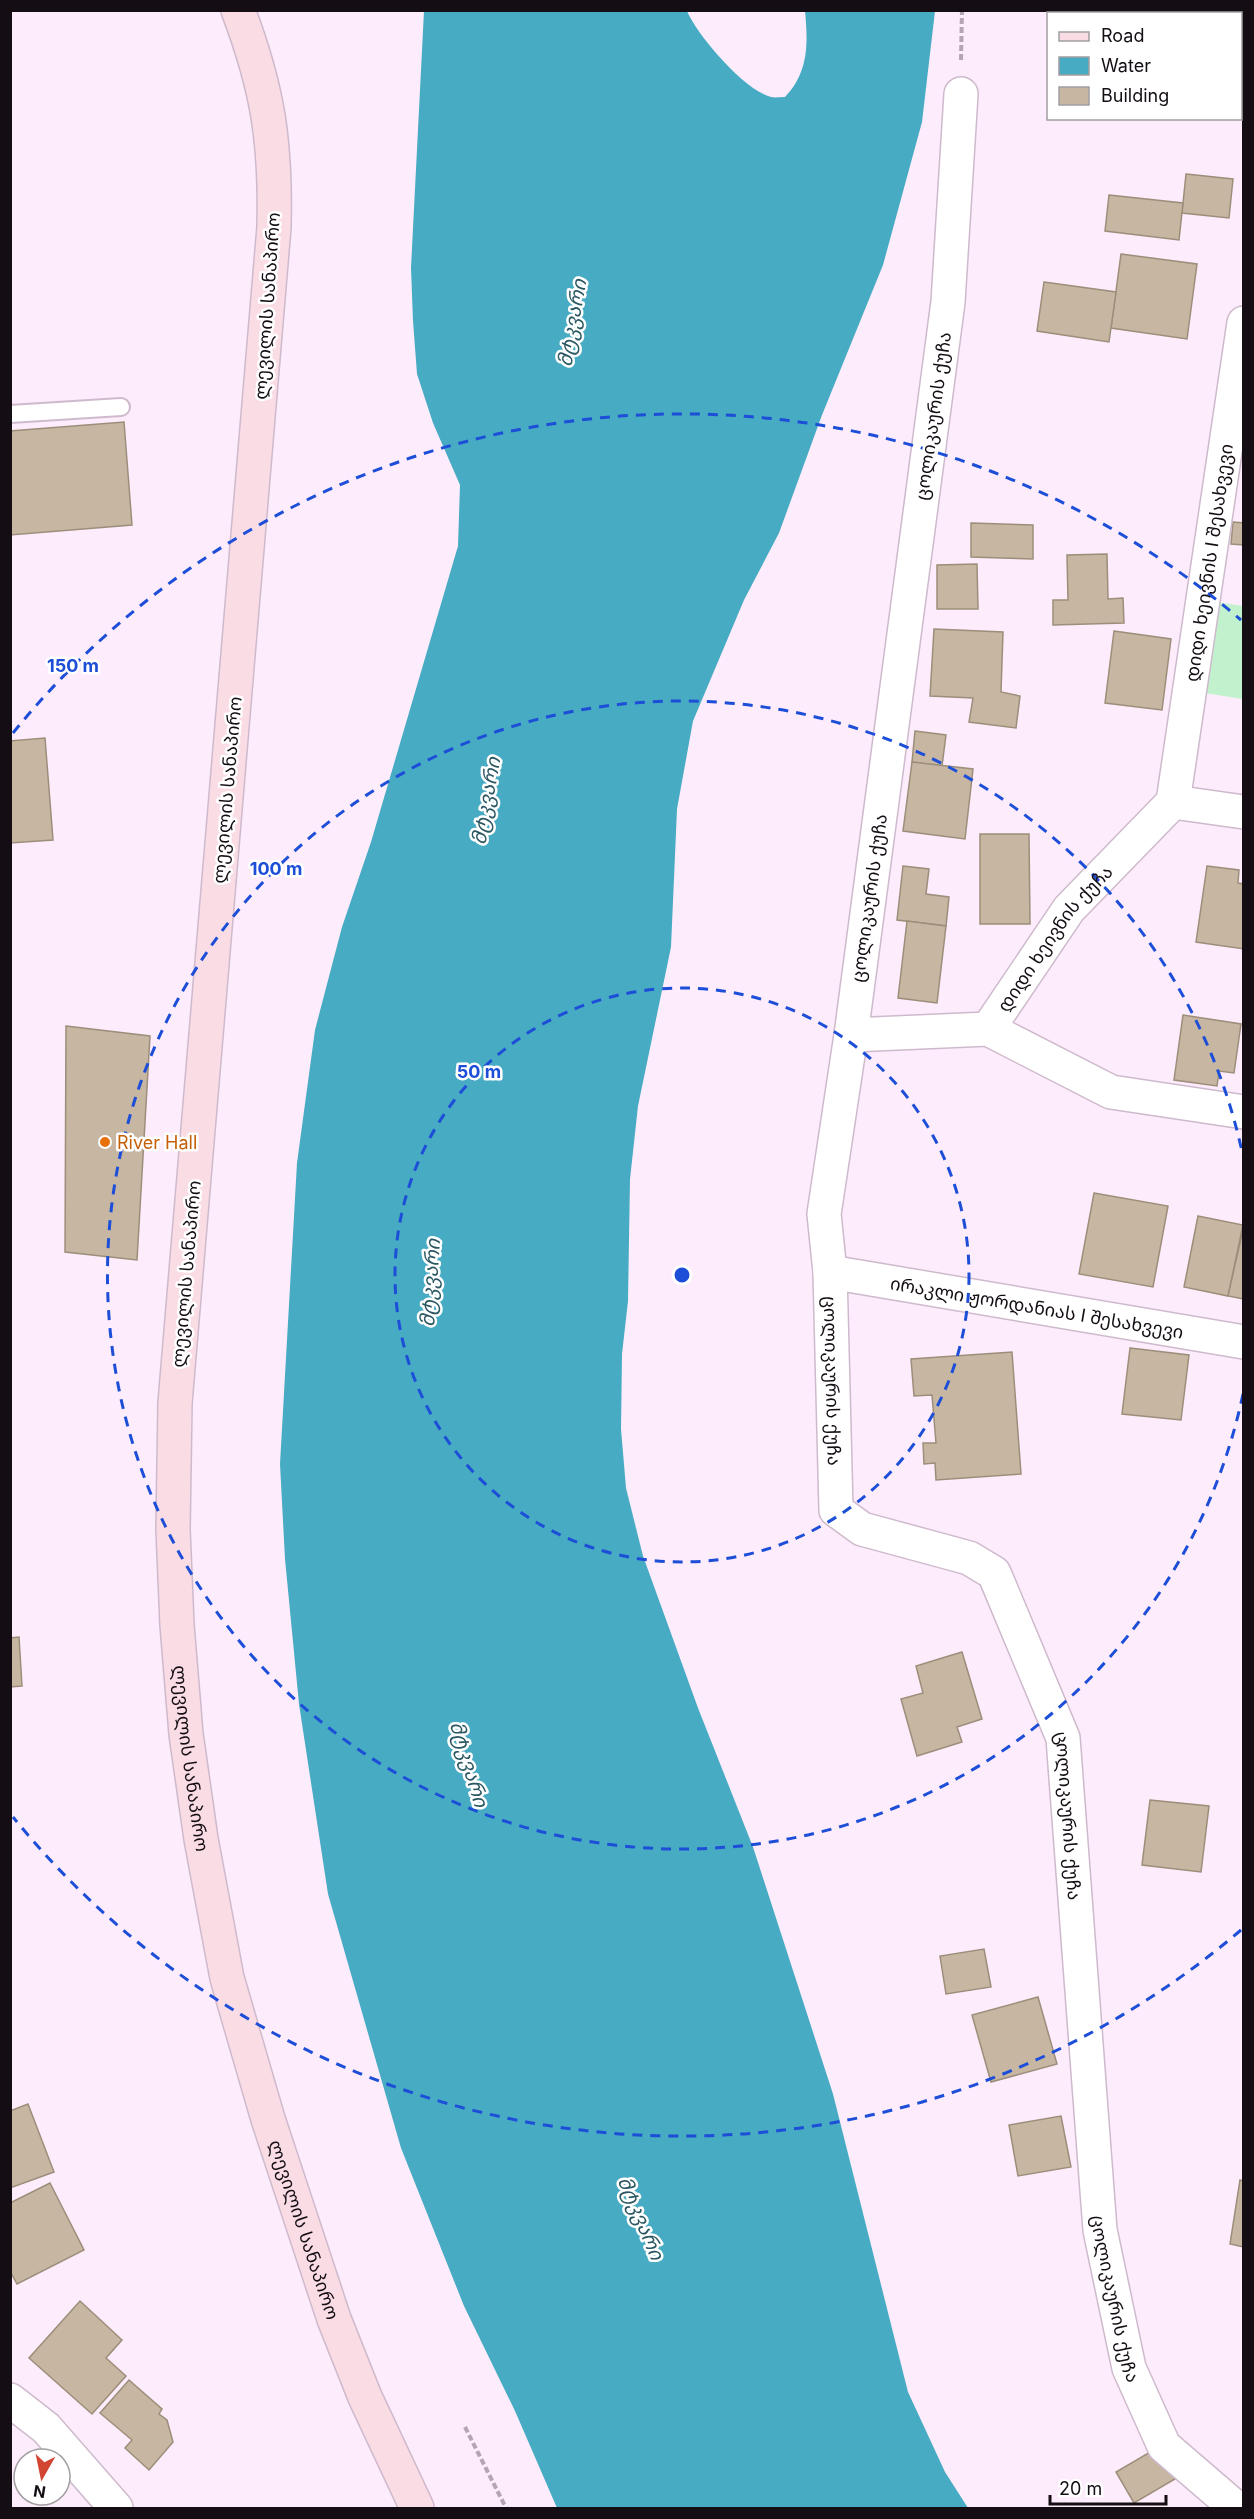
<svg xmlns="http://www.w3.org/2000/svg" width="1254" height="2519" font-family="Inter,'Noto Sans Georgian',sans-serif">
  <rect width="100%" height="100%" fill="#fdecfb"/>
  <!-- green -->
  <path fill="#c2f2cd" d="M1210 601 1243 606V699L1198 692Z"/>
  <!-- water -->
  <path fill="#46abc3" d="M424 11H687C697 35 744 90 771 97 775 98 781 97 785 97 809 72 808 43 805 11H935L922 122 883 265 822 415 779 533 744 600 693 721 677 809 671 947 638 1106 630 1179 628 1301 622 1354 621 1429 626 1488 643 1556 698 1708 753 1847 833 2094 908 2392 945 2472 968 2508H557L515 2411 464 2306 401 2148 328 1894 299 1704 285 1559 280 1464 297 1163 315 1030 342 927 371 842 458 546 460 485 433 423 417 374 413 321 411 268Z"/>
  <!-- building -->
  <g fill="#c6b6a2" stroke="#9d8e7b" stroke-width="1.5">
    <path d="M1186 174 1233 179 1229 218 1182 213Z"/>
    <path d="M1109 195 1183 203 1179 240 1105 231Z"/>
    <path d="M1121 254 1197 264 1187 339 1111 328Z"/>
    <path d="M1044 282 1116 292 1109 342 1037 331Z"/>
    <path d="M124 422 132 525 10 535V431Z"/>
    <path d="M1233 522 1244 523V545L1231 544Z"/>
    <path d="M971 523 1033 525V559L971 557Z"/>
    <path d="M1107 554 1108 599 1123 598 1124 623 1053 625V600H1068L1067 555Z"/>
    <path d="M977 564 978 609H937V565Z"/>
    <path d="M934 629 1003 632 1001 692 1020 696 1016 728 969 722 973 698 930 696Z"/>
    <path d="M1114 631 1171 639 1162 710 1105 703Z"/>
    <path d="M915 731 946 735 942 766 912 762Z"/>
    <path d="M45 738 53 840 10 843V741Z"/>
    <path d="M912 762 973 769 965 839 903 831Z"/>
    <path d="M980 834H1029L1030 924H980Z"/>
    <path d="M903 866 929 869 926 894 949 897 946 926 897 920Z"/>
    <path d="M1207 866 1239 870 1238 883 1244 884V949L1196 942Z"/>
    <path d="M907 921 946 926 937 1003 898 998Z"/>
    <path d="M1183 1015 1241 1024 1234 1073 1219 1071 1217 1086 1174 1080Z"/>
    <path d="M66 1026 150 1036 137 1260 65 1252Z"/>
    <path d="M1094 1193 1168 1206 1153 1287 1079 1274Z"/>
    <path d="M1198 1216 1243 1225 1228 1296 1184 1287Z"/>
    <path d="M1244 1225V1299L1228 1296Z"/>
    <path d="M1130 1348 1189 1355 1181 1420 1122 1414Z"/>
    <path d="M1012 1352 1021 1474 936 1480 935 1463 924 1464 923 1443H936L932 1395 914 1396 911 1359Z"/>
    <path d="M19 1637 22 1686 10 1687V1638Z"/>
    <path d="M962 1652 982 1719 957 1727 962 1742 917 1756 901 1699 923 1693 916 1666Z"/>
    <path d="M1150 1800 1209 1806 1201 1872 1142 1865Z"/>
    <path d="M984 1949 991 1987 946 1994 940 1956Z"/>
    <path d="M1038 1997 1057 2064 991 2082 972 2015Z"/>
    <path d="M28 2104 54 2172 10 2188V2111Z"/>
    <path d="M1061 2116 1071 2167 1018 2176 1009 2125Z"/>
    <path d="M1240 2180 1244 2181V2247L1230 2244Z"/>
    <path d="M50 2183 84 2250 17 2284 10 2271V2203Z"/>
    <path d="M80 2301 122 2340 106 2358 126 2376 92 2414 29 2358Z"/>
    <path d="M129 2380 162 2409 159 2414 167 2420 173 2442 149 2470 125 2448 132 2440 100 2413Z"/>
    <path d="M1157 2448 1175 2479 1134 2503 1116 2472Z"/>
  </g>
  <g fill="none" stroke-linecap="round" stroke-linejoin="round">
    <defs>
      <path id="service" d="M10 414 121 407"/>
      <g id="minor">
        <path id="s1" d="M961 94 948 302 851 1035 824 1214 830 1272 836 1510 862 1529 969 1558 994 1573 1063 1738 1100 2230 1129 2368 1164 2446 1236 2508"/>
        <path id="s2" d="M1173 802 1244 323"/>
        <path d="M1173 802 1244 812"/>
        <path d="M988 1029 1111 1092 1244 1112"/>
        <path id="s3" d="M851 1035 988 1029 1069 909 1173 802"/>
        <path id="s4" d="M830 1272 1244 1342"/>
      </g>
      <path id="tertiary" d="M10 2400 46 2428 116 2508"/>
      <g id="secondary">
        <path id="s5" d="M238 10C268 89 276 142 274 227L175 1403 173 1529 177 1625 186 1734 201 1839 227 1978 268 2119 334 2319 365 2397 417 2508"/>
      </g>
    </defs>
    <!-- service casing -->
    <use href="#service" stroke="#cebacc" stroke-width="20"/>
    <!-- minor casing -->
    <use href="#minor" stroke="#cebacc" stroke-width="36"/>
    <!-- tertiary casing -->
    <use href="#tertiary" stroke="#cebacc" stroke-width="36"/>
    <!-- secondary casing -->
    <use href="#secondary" stroke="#cebacc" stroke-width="36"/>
    <!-- path -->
    <g stroke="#b3a5b1" stroke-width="4" stroke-dasharray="6 3" stroke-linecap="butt">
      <path d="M961 60 962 10"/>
      <path d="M465 2427 506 2508"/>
    </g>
    <!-- service -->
    <use href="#service" stroke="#fff" stroke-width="16"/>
    <!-- minor -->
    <use href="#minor" stroke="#fff" stroke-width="33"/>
    <!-- tertiary -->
    <use href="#tertiary" stroke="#fff" stroke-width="33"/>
    <!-- secondary -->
    <use href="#secondary" stroke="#fadce5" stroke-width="33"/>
  </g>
  <!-- distance rings -->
  <g fill="none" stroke="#1d4ed8" stroke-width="3" stroke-dasharray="10 8">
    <circle cx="682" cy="1275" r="287"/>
    <path d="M1243 1394A574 574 0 1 1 1243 1156"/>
    <path d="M1241 1930A861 861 0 0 1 13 1817M13 733A861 861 0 0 1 1241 620"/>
  </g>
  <!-- markers -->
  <circle fill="#e8710a" stroke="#fff" stroke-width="2" cx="105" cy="1142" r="6"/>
  <g text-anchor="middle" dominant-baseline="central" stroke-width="5" stroke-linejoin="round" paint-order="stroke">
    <!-- street labels -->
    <g font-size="18" fill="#140e14" stroke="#fff">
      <text transform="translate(267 306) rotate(-86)">ლევილის სანაპირო</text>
      <text transform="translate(933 416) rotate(-82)">ცოლიკაურის ქუჩა</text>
      <text stroke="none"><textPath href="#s2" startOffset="242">დიდი ხეივნის I შესახვევი</textPath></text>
      <text transform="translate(227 790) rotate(-85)">ლევილის სანაპირო</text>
      <text transform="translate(869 898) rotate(-82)">ცოლიკაურის ქუჩა</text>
      <text stroke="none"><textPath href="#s3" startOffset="250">დიდი ხეივნის ქუჩა</textPath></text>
      <text transform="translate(186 1274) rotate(-85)">ლევილის სანაპირო</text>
      <text stroke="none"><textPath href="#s4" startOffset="210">ირაკლი ჟორდანიას I შესახვევი</textPath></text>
      <text stroke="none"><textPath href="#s1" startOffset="1296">ცოლიკაურის ქუჩა</textPath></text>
      <text stroke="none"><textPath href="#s5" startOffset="1758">ლევილის სანაპირო</textPath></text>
      <text stroke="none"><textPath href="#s1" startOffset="1854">ცოლიკაურის ქუჩა</textPath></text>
      <text stroke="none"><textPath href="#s5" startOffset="2244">ლევილის სანაპირო</textPath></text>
      <text stroke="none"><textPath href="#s1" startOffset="2340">ცოლიკაურის ქუჩა</textPath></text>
    </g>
    <!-- food labels -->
    <g font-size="18" fill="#c56008" stroke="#fff" text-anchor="start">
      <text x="117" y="1142">River Hall</text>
    </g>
    <!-- water labels -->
    <g font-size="20" font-style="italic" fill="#2b5762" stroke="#fff">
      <text transform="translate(572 323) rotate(-80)">მტკვარი</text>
      <text transform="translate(486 801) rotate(-80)">მტკვარი</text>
      <text transform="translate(430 1283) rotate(-86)">მტკვარი</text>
      <text transform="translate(469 1764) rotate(73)">მტკვარი</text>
      <text transform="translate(641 2218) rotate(67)">მტკვარი</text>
    </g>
  </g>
  <circle cx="682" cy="1275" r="9" fill="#1d4ed8" stroke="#fff" stroke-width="3"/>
  <g font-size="18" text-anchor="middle" font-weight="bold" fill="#1d4ed8" stroke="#fff" stroke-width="5" stroke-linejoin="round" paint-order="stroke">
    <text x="73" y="672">150 m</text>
    <text x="276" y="875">100 m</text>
    <text x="479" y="1078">50 m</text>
  </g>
  <!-- border -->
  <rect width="1254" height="2519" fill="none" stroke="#140e14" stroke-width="24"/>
  <!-- legend -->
  <rect x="1047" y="12" width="195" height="108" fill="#ffffff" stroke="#a19fa1" stroke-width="1.5"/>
  <rect x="1059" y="32" width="30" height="9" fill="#fadce5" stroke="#a19fa1" stroke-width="1.5"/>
  <text x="1101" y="42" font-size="18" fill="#140e14">Road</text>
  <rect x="1059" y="57" width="30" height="18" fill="#46abc3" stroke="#a19fa1" stroke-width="1.5"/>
  <text x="1101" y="72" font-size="18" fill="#140e14">Water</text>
  <rect x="1059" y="87" width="30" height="18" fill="#c6b6a2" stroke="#a19fa1" stroke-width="1.5"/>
  <text x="1101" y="102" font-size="18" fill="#140e14">Building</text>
  <!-- north arrow -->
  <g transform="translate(42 2477) rotate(189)"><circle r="28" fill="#ffffff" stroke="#a19fa1" stroke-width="1.5"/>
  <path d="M0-4.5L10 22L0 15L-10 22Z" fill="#d24533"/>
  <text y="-9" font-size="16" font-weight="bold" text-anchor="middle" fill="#140e14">N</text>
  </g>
  <!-- scale -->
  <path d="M1050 2495v9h116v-9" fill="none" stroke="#140e14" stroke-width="3"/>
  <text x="1059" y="2495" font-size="18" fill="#140e14" stroke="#ffffff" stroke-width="4.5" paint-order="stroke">20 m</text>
</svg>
